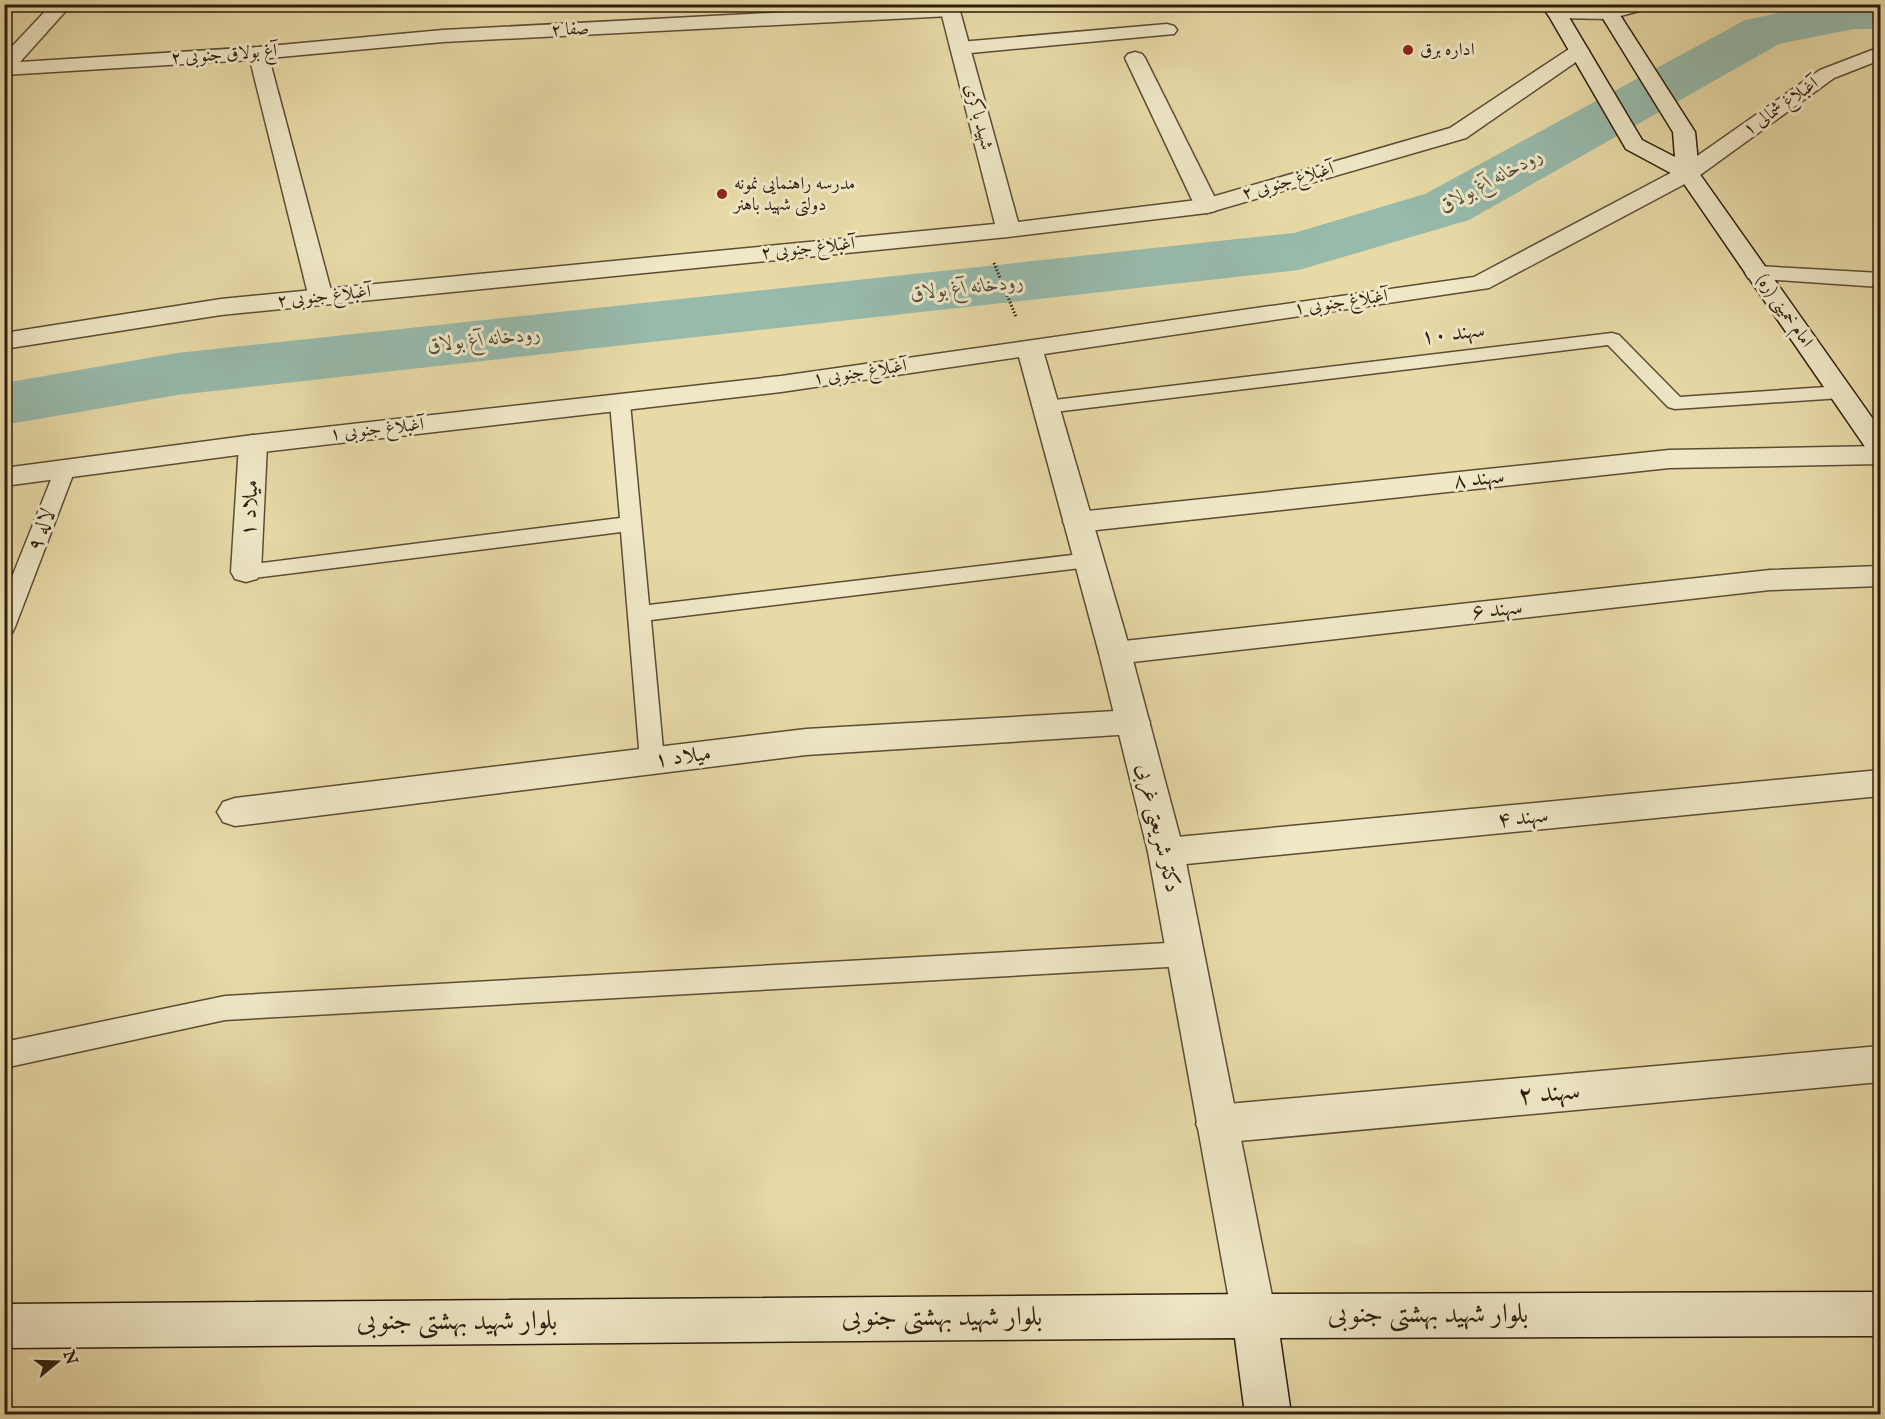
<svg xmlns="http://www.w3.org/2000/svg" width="1885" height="1419" font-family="'IM FELL English',Amiri,serif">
  <rect width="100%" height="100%" fill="#e7daa7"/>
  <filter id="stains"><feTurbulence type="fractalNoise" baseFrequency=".00333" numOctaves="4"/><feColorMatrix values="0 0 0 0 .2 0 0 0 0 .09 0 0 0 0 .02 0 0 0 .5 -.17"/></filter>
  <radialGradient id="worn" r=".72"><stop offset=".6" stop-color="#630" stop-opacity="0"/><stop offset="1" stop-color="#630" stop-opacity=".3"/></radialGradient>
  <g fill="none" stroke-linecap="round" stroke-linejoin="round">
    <!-- river -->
    <path fill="#97baab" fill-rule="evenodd" d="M1822 4H1880V29H1854L1779 44 1469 220 1299 270 177 395 4 425V383L177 353 1294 233 1425 194 1745 20Z"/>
    <defs>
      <g id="service">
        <path d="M1612 333 1619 335 1680 397 1841 386 1848 388 1851 392 1848 396 1841 398 1675 409 1668 407 1608 345 1046 413 1039 411 1036 407 1039 403 1046 401Z"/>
        <path d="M620 397 627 399 630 403 649 605 1089 553 1097 555 1100 560 1097 565 1089 567 651 620 664 760 661 767 652 769 643 767 640 760 621 532 246 579 238 577 235 572 238 567 246 565 620 518 610 403 613 399Z"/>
        <path d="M66 461 73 462 76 467 15 627 12 633 4 635V597L56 467 59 462Z"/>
        <path d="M1185 942 1195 946 1199 954 1195 962 1185 966 225 1020 4 1068V1042L225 996Z"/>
      </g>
      <g id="minor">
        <path d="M52 4H72L20 62 258 47 443 30 944 4 957 6 960 10 957 14 950 16 443 42 269 58 333 298 330 303 321 305 312 303 309 298 250 60 4 75V55Z"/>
        <path d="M1167 24 1174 26 1177 30 1174 34 960 54 953 52 950 48 953 44 960 42Z"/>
        <path d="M1135 52 1142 54 1145 58 1219 206 1215 211 1207 213 1199 211 1195 206 1125 58 1128 54Z"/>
        <path d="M1757 266 1880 273V287L1748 278 1745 273 1748 268Z"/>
        <path d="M253 435 263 438 267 444 261 572 257 579 246 582 235 579 231 572 239 444 243 438Z"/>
        <path d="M1880 446V464L1669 468 1078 532 1068 529 1063 522 1068 515 1078 512 1669 450Z"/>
        <path d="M1880 566V586L1770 590 1115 664 1104 661 1099 653 1104 645 1115 642 1770 570Z"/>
        <path d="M1133 710 1145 713 1150 722 1145 731 1133 734 806 755 235 826 223 822 217 812 223 802 235 798 806 729Z"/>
        <path d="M1880 770V796L1166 866 1153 862 1148 852 1153 842 1166 838Z"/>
        <path d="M1880 1046V1082L1217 1143 1202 1137 1196 1124 1202 1111 1217 1105Z"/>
      </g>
      <g id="tertiary">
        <path d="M939 4H958L1018 222 1205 199 1450 128 1572 47H1586L1589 51 1586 55 1466 138 1207 213 1008 237 221 315 4 349V333L221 299 995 224Z"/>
        <path d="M1619 4H1653L1651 8 1609 19 1556 18 1549 16 1546 12 1549 8 1556 6 1609 7Z"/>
        <path d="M1880 47V60L1834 78 1696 178 1489 288 1044 354 1131 653 1184 852 1276 1316 1270 1332 1254 1338 1238 1332 1232 1316 1148 852 1099 653 1019 357 781 392 253 453 4 486V468L253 435 781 376 1474 277 1680 168 1820 70Z"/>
      </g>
      <g id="secondary">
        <path d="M1542 4H1561L1642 140 1675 157 1673 132 1594 4H1613L1695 132 1699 173 1880 429V456L1870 454 1680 178 1626 149Z"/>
        <path d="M1880 1292V1336L1280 1338 1291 1414H1245L1235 1338 4 1348V1304L1254 1294Z"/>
      </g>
    </defs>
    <!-- service casing -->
    <use href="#service" stroke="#5c4c35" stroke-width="3"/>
    <!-- minor casing -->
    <use href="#minor" stroke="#5c4c35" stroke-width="3"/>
    <!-- tertiary casing -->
    <use href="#tertiary" stroke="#5c4c35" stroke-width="3"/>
    <!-- secondary casing -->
    <use href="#secondary" stroke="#2e1d0f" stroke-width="3"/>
    <!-- path -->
    <path stroke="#2e1d0f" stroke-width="3" stroke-dasharray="1.5 2" stroke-linecap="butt" d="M994 263 1016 317"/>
    <!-- service -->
    <use href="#service" fill="#efe7c6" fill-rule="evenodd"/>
    <!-- minor -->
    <use href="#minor" fill="#efe7c6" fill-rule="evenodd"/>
    <!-- tertiary -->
    <use href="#tertiary" fill="#efe7c6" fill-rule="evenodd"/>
    <!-- secondary -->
    <use href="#secondary" fill="#efe7c6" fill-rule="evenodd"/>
  </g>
  <!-- markers -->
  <g fill="#8f2418" stroke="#efe7c6" stroke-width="2">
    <circle cx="1408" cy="50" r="6"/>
    <circle cx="722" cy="194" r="6"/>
  </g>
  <g text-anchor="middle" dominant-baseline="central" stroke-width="6" stroke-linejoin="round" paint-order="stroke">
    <!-- far-street labels -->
    <g font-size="18" fill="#2e1d0f" stroke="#efe7c6">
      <text transform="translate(570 30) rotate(-3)">صفا ۲</text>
      <text transform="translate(224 55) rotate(-4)">آغ بولاق جنوبی ۲</text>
      <text transform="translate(1781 107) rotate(-35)">آغبلاغ شمالی ۱</text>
      <text transform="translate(978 117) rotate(75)">شهید باکری</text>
      <text transform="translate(1288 182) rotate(-16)">آغبلاغ جنوبی ۲</text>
      <text transform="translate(808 249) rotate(-6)">آغبلاغ جنوبی ۲</text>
      <text transform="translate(324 297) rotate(-6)">آغبلاغ جنوبی ۲</text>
      <text transform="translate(1341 303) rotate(-8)">آغبلاغ جنوبی ۱</text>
      <text transform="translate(1784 311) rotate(55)">امام خمینی (ره)</text>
      <text transform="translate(860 373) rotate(-8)">آغبلاغ جنوبی ۱</text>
      <text transform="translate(377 430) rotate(-6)">آغبلاغ جنوبی ۱</text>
    </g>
    <!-- far-poi labels -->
    <g font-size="18" fill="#2e1d0f" stroke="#efe7c6" text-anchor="start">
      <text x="1420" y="50">اداره برق</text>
      <text x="734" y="184">مدرسه راهنمایی نمونه<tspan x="734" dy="21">دولتی شهید باهنر</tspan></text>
    </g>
    <!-- far-water labels -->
    <g font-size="20" font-style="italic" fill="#4e4c3e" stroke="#efe7c6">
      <text transform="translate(1491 181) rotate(-28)">رودخانه آغ بولاق</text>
      <text transform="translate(967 288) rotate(-6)">رودخانه آغ بولاق</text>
      <text transform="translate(484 340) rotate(-6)">رودخانه آغ بولاق</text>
    </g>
    <!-- street labels -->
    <g font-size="22" fill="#2e1d0f" stroke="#efe7c6">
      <text transform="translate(1453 334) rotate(-7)">سهند ۱۰</text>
      <text transform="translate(1479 479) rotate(-6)">سهند ۸</text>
      <text transform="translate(250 508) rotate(-87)">میلاد ۱</text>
      <text transform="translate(42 530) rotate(-69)">لاله ۹</text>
      <text transform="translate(1497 610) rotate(-6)">سهند ۶</text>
      <text transform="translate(683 757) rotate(-7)">میلاد ۱</text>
      <text transform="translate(1523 818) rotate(-6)">سهند ۴</text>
      <text transform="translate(1158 828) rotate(77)">دکتر شریعتی غربی</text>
    </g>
    <!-- near-street labels -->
    <g font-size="27" fill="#2e1d0f" stroke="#efe7c6">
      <text transform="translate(1549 1094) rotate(-5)">سهند ۲</text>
      <text x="1428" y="1315">بلوار شهید بهشتی جنوبی</text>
      <text x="942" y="1318">بلوار شهید بهشتی جنوبی</text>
      <text x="457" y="1322">بلوار شهید بهشتی جنوبی</text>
    </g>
  </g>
  <!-- margin -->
  <rect width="1885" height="1419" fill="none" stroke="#e7daa7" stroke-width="24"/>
  <rect x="6" y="6" width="1873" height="1407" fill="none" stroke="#2e1d0f" stroke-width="3"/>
  <rect x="12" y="12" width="1861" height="1395" fill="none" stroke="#2e1d0f" stroke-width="1.5"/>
  <!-- north arrow -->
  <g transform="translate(57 1362) rotate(71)" stroke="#efe7c6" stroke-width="4.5" paint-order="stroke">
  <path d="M0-4.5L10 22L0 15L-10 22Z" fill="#2e1d0f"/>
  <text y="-9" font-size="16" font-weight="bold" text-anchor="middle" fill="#2e1d0f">N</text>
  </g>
  <rect width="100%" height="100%" filter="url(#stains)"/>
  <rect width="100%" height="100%" fill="url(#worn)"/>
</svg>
